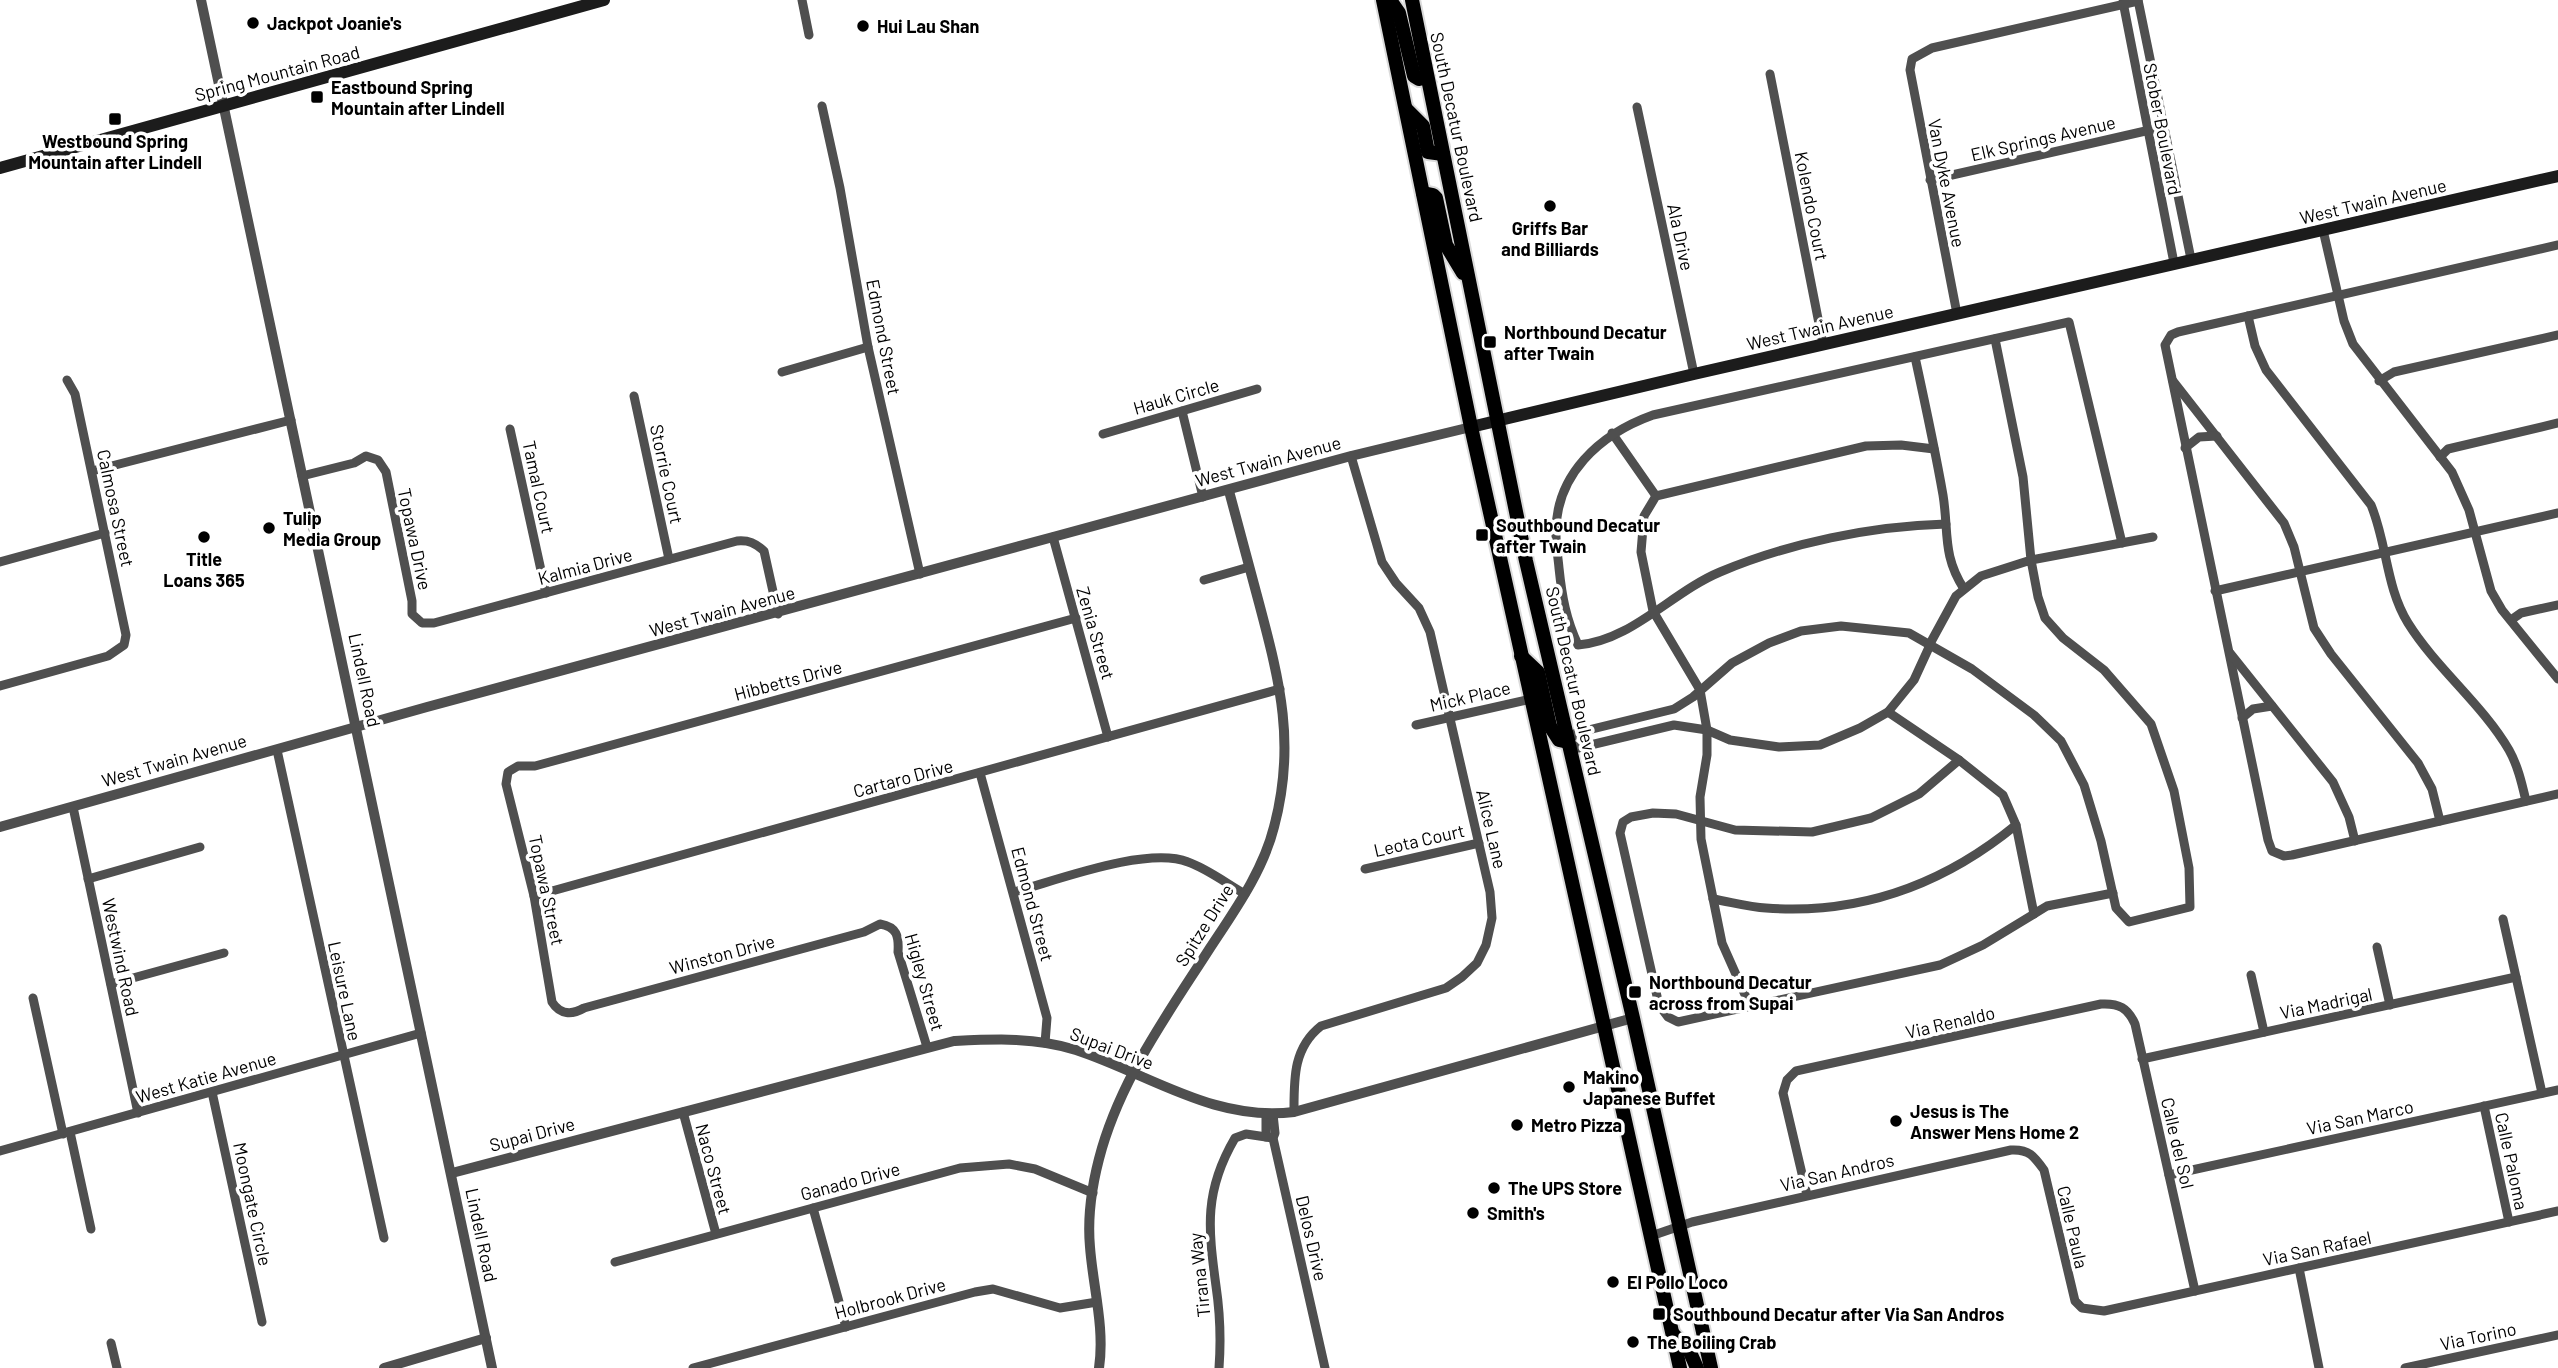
<svg xmlns="http://www.w3.org/2000/svg" width="2558" height="1368" font-family="Barlow,sans-serif">
  <rect width="100%" height="100%" fill="#fff"/>
  <g fill="none" stroke-linecap="round" stroke-linejoin="round">
    <defs>
      <g id="primary">
        <path d="M1383 0 1471 427 1680 1368"/>
        <path d="M1390 0 1399 13 1414 76 1419 79 1427 77"/>
        <path d="M1412 0 1526 561 1633 1018 1711 1368"/>
        <path d="M1406 109 1423 126 1428 152 1443 154"/>
        <path d="M1423 193 1433 195 1436 198 1446 245 1463 273"/>
        <path d="M1521 656 1538 672 1550 726 1559 740 1568 742"/>
        <path d="M1673 1334 1689 1350 1697 1368"/>
      </g>
    </defs>
    <!-- primary casing -->
    <use href="#primary" stroke="#dbdbdb" stroke-width="18"/>
    <!-- minor -->
    <g stroke="#4f4f4f" stroke-width="9">
      <path d="M802 0 809 35"/>
      <path d="M2138 0 2191 259"/>
      <path d="M2123 2 2174 263"/>
      <path d="M1770 74 1823 344"/>
      <path d="M822 106 840 188 868 347 920 574"/>
      <path d="M1637 107 1694 374"/>
      <path d="M1930 180 2163 127"/>
      <path d="M2323 230 2344 321 2353 344 2452 472 2469 510 2491 591 2502 610 2558 679"/>
      <path d="M2558 245 2178 332 2171 335 2165 345 2268 840 2272 851 2284 856 2292 855 2558 794"/>
      <path d="M1957 314 1910 70 1912 59 1932 48 2138 1"/>
      <path d="M2248 316 2255 346 2266 370 2371 505C2387 543 2386 588 2408 623 2436 668 2483 705 2509 750 2518 766 2522 784 2526 801"/>
      <path d="M1995 339 2023 477 2031 560 2038 597 2045 618 2063 638 2104 670 2151 724 2174 791 2189 868 2190 907 2129 922 2116 908 2101 841 2084 785 2061 741 2034 715 1972 669 1909 633 1841 626 1801 631 1769 643 1732 663 1693 697 1674 709 1576 733 1568 742 1578 748 1674 725 1707 730 1730 740 1779 747 1820 745 1860 728 1888 712 1914 680 1931 643 1932 640 1956 596 1981 576 2031 560 2153 537"/>
      <path d="M1915 357C1925 403 1935 449 1943 495 1949 532 1942 555 1964 589"/>
      <path d="M782 372 868 347"/>
      <path d="M2173 381 2284 523 2294 547 2314 628 2331 654 2418 763 2432 789 2440 821"/>
      <path d="M2379 381 2394 372 2558 335"/>
      <path d="M634 396 669 559"/>
      <path d="M1182 411 1203 497"/>
      <path d="M510 429 546 593"/>
      <path d="M1612 433 1656 496"/>
      <path d="M1103 434 1257 389"/>
      <path d="M2185 448 2199 437 2217 436"/>
      <path d="M2440 457 2448 449 2558 423"/>
      <path d="M92 471 291 420"/>
      <path d="M302 476 354 463 366 456 378 460 386 472 412 601V614L422 623H434L737 541C749 540 755 543 764 551L778 614"/>
      <path d="M1946 524C1871 526 1789 543 1720 572 1672 592 1631 641 1578 645 1566 619 1562 597 1559 568 1558 557 1556 546 1556 536 1554 475 1600 434 1653 415L2069 322 2122 543"/>
      <path d="M1053 537 1108 737"/>
      <path d="M0 562 105 533"/>
      <path d="M1204 580 1249 567"/>
      <path d="M2215 591 2558 513"/>
      <path d="M2511 620 2521 613 2558 605"/>
      <path d="M2230 653 2333 782 2349 817 2355 841"/>
      <path d="M0 686 108 656 124 645 126 635 75 394 67 380"/>
      <path d="M1888 712 1959 760 2003 795 2016 825 2034 914"/>
      <path d="M2242 718 2253 709 2272 706"/>
      <path d="M1416 725 1531 699"/>
      <path d="M277 750 384 1238"/>
      <path d="M1959 760 1919 794 1871 818 1812 832 1735 830 1676 814 1653 813 1631 817 1623 822 1620 833 1659 1005 1668 1017 1678 1022 1940 965 1983 945 2047 906 2113 893"/>
      <path d="M980 773 1047 1018 1045 1043"/>
      <path d="M73 807 138 1113"/>
      <path d="M1365 869 1479 843"/>
      <path d="M88 879 200 847"/>
      <path d="M1014 892C1058 880 1147 846 1188 862 1208 869 1227 884 1245 894"/>
      <path d="M534 896 1280 689"/>
      <path d="M1713 899C1731 902 1749 907 1766 908 1860 915 1944 884 2016 825"/>
      <path d="M2503 919 2542 1093"/>
      <path d="M2377 947 2390 1005"/>
      <path d="M2251 975 2264 1032"/>
      <path d="M111 984 224 953"/>
      <path d="M33 998 63 1134"/>
      <path d="M1750 1006 1722 943 1701 839 1700 797 1707 755V730L1700 690 1653 611 1641 552 1644 516 1656 496 1866 446 1901 445 1934 449"/>
      <path d="M927 1047 898 952C899 936 897 927 880 924L864 932 584 1008C572 1015 560 1015 552 1002L534 896 506 784 508 772 518 766H535L1076 618"/>
      <path d="M2142 1059 2516 977"/>
      <path d="M212 1092 262 1322"/>
      <path d="M2484 1106 2509 1222"/>
      <path d="M683 1112 716 1234"/>
      <path d="M1294 1112C1294 1079 1293 1048 1321 1026L1446 988 1462 977 1477 963 1486 945 1492 918 1490 892 1430 632 1419 608 1396 583 1382 562 1351 456"/>
      <path d="M1273 1114 1275 1133 1273 1138 1325 1368"/>
      <path d="M70 1132 91 1229"/>
      <path d="M1266 1137V1114"/>
      <path d="M0 1151 421 1033"/>
      <path d="M2169 1175 2558 1090"/>
      <path d="M1807 1195 1783 1093 1787 1080 1796 1071 2101 1004C2119 1003 2128 1008 2135 1024L2195 1291"/>
      <path d="M813 1208 846 1327"/>
      <path d="M1651 1236 1692 1222 2011 1150C2029 1149 2034 1156 2044 1170L2075 1301 2082 1308 2104 1311 2558 1211"/>
      <path d="M615 1262 960 1168 1009 1164 1035 1169 1093 1193"/>
      <path d="M2299 1268 2319 1368"/>
      <path d="M111 1343 117 1368"/>
      <path d="M693 1368 975 1292 993 1289 1060 1308 1097 1302"/>
      <path d="M1219 1368C1221 1341 1220 1313 1216 1286 1208 1227 1204 1191 1235 1138L1246 1134 1273 1138"/>
      <path d="M2405 1368 2558 1335"/>
    </g>
    <!-- tertiary -->
    <g stroke="#4f4f4f" stroke-width="10">
      <path d="M201 0 492 1368"/>
      <path d="M0 827 427 707 1053 537 1351 456 1471 427"/>
      <path d="M452 1173 954 1041C996 1039 1036 1037 1076 1050 1149 1074 1214 1122 1294 1112L1633 1018"/>
      <path d="M384 1368 486 1338"/>
      <path d="M1099 1368C1105 1328 1093 1287 1090 1247 1087 1214 1093 1179 1102 1148 1124 1074 1169 1012 1210 948 1235 910 1263 871 1274 827 1296 745 1280 682 1259 603 1249 566 1239 528 1229 491"/>
    </g>
    <!-- secondary -->
    <g stroke="#1c1c1c" stroke-width="12">
      <path d="M0 168 604 0"/>
      <path d="M1471 427 1694 374 2558 176"/>
    </g>
    <!-- primary -->
    <use href="#primary" stroke="#000" stroke-width="14"/>
  </g>
  <!-- markers -->
  <g fill="#000" stroke="#fff" stroke-width="2.5">
    <circle cx="253" cy="23" r="7"/>
    <circle cx="863" cy="26" r="7"/>
    <rect x="310" y="90" width="14" height="14" rx="3.5"/>
    <rect x="108" y="112" width="14" height="14" rx="3.5"/>
    <circle cx="1550" cy="206" r="7"/>
    <rect x="1483" y="335" width="14" height="14" rx="3.5"/>
    <circle cx="269" cy="528" r="7"/>
    <rect x="1475" y="528" width="14" height="14" rx="3.5"/>
    <circle cx="204" cy="537" r="7"/>
    <rect x="1628" y="985" width="14" height="14" rx="3.5"/>
    <circle cx="1569" cy="1087" r="7"/>
    <circle cx="1896" cy="1121" r="7"/>
    <circle cx="1517" cy="1125" r="7"/>
    <circle cx="1494" cy="1188" r="7"/>
    <circle cx="1473" cy="1213" r="7"/>
    <circle cx="1613" cy="1282" r="7"/>
    <rect x="1652" y="1307" width="14" height="14" rx="3.5"/>
    <circle cx="1633" cy="1342" r="7"/>
  </g>
  <g text-anchor="middle" dominant-baseline="central" stroke-width="7" stroke-linejoin="round" paint-order="stroke">
    <!-- poi labels -->
    <g font-size="18" font-weight="bold" fill="#000" stroke="#fff" text-anchor="start">
      <text x="267" y="23">Jackpot Joanie's</text>
      <text x="877" y="26">Hui Lau Shan</text>
      <text x="331" y="87">Eastbound Spring<tspan x="331" dy="21">Mountain after Lindell</tspan></text>
      <text x="115" y="141" text-anchor="middle">Westbound Spring<tspan x="115" dy="21">Mountain after Lindell</tspan></text>
      <text x="1550" y="228" text-anchor="middle">Griffs Bar<tspan x="1550" dy="21">and Billiards</tspan></text>
      <text x="1504" y="332">Northbound Decatur<tspan x="1504" dy="21">after Twain</tspan></text>
      <text x="283" y="518">Tulip<tspan x="283" dy="21">Media Group</tspan></text>
      <text x="1496" y="525">Southbound Decatur<tspan x="1496" dy="21">after Twain</tspan></text>
      <text x="204" y="559" text-anchor="middle">Title<tspan x="204" dy="21">Loans 365</tspan></text>
      <text x="1649" y="982">Northbound Decatur<tspan x="1649" dy="21">across from Supai</tspan></text>
      <text x="1583" y="1077">Makino<tspan x="1583" dy="21">Japanese Buffet</tspan></text>
      <text x="1910" y="1111">Jesus is The<tspan x="1910" dy="21">Answer Mens Home 2</tspan></text>
      <text x="1531" y="1125">Metro Pizza</text>
      <text x="1508" y="1188">The UPS Store</text>
      <text x="1487" y="1213">Smith's</text>
      <text x="1627" y="1282">El Pollo Loco</text>
      <text x="1673" y="1314">Southbound Decatur after Via San Andros</text>
      <text x="1647" y="1342">The Boiling Crab</text>
    </g>
    <!-- street labels -->
    <g font-size="18" fill="#000" stroke="#fff">
      <text transform="translate(277 73) rotate(-15)">Spring Mountain Road</text>
      <text transform="translate(1457 127) rotate(78)">South Decatur Boulevard</text>
      <text transform="translate(2163 129) rotate(79)">Stober Boulevard</text>
      <text transform="translate(2043 138) rotate(-13)">Elk Springs Avenue</text>
      <text transform="translate(1947 183) rotate(79)">Van Dyke Avenue</text>
      <text transform="translate(2373 201) rotate(-13)">West Twain Avenue</text>
      <text transform="translate(1812 206) rotate(79)">Kolendo Court</text>
      <text transform="translate(1681 237) rotate(78)">Ala Drive</text>
      <text transform="translate(1820 327) rotate(-13)">West Twain Avenue</text>
      <text transform="translate(884 337) rotate(79)">Edmond Street</text>
      <text transform="translate(1176 396) rotate(-16)">Hauk Circle</text>
      <text transform="translate(1268 461) rotate(-15)">West Twain Avenue</text>
      <text transform="translate(667 474) rotate(78)">Storrie Court</text>
      <text transform="translate(539 487) rotate(78)">Tamal Court</text>
      <text transform="translate(116 508) rotate(78)">Calmosa Street</text>
      <text transform="translate(415 539) rotate(78)">Topawa Drive</text>
      <text transform="translate(585 566) rotate(-15)">Kalmia Drive</text>
      <text transform="translate(722 611) rotate(-15)">West Twain Avenue</text>
      <text transform="translate(1096 633) rotate(74)">Zenia Street</text>
      <text transform="translate(365 680) rotate(78)">Lindell Road</text>
      <text transform="translate(788 680) rotate(-15)">Hibbetts Drive</text>
      <text transform="translate(1574 681) rotate(77)">South Decatur Boulevard</text>
      <text transform="translate(1470 696) rotate(-13)">Mick Place</text>
      <text transform="translate(174 760) rotate(-16)">West Twain Avenue</text>
      <text transform="translate(903 778) rotate(-15)">Cartaro Drive</text>
      <text transform="translate(1492 829) rotate(77)">Alice Lane</text>
      <text transform="translate(1419 840) rotate(-13)">Leota Court</text>
      <text transform="translate(547 890) rotate(78)">Topawa Street</text>
      <text transform="translate(1033 904) rotate(75)">Edmond Street</text>
      <text transform="translate(1204 925) rotate(-58)">Spitze Drive</text>
      <text transform="translate(722 954) rotate(-15)">Winston Drive</text>
      <text transform="translate(121 957) rotate(78)">Westwind Road</text>
      <text transform="translate(925 982) rotate(74)">Higley Street</text>
      <text transform="translate(345 991) rotate(78)">Leisure Lane</text>
      <text transform="translate(2326 1003) rotate(-12)">Via Madrigal</text>
      <text transform="translate(1950 1022) rotate(-13)">Via Renaldo</text>
      <text transform="translate(1112 1048) rotate(21)">Supai Drive</text>
      <text transform="translate(206 1077) rotate(-16)">West Katie Avenue</text>
      <text transform="translate(2360 1117) rotate(-12)">Via San Marco</text>
      <text transform="translate(532 1134) rotate(-15)">Supai Drive</text>
      <text transform="translate(2178 1143) rotate(77)">Calle del Sol</text>
      <text transform="translate(2512 1161) rotate(78)">Calle Paloma</text>
      <text transform="translate(714 1169) rotate(75)">Naco Street</text>
      <text transform="translate(1837 1172) rotate(-13)">Via San Andros</text>
      <text transform="translate(850 1181) rotate(-15)">Ganado Drive</text>
      <text transform="translate(253 1204) rotate(78)">Moongate Circle</text>
      <text transform="translate(2073 1227) rotate(77)">Calle Paula</text>
      <text transform="translate(482 1235) rotate(78)">Lindell Road</text>
      <text transform="translate(1312 1238) rotate(77)">Delos Drive</text>
      <text transform="translate(2317 1248) rotate(-12)">Via San Rafael</text>
      <text transform="translate(1199 1275) rotate(-96)">Tirana Way</text>
      <text transform="translate(890 1298) rotate(-15)">Holbrook Drive</text>
      <text transform="translate(2478 1336) rotate(-12)">Via Torino</text>
    </g>
  </g>
</svg>
